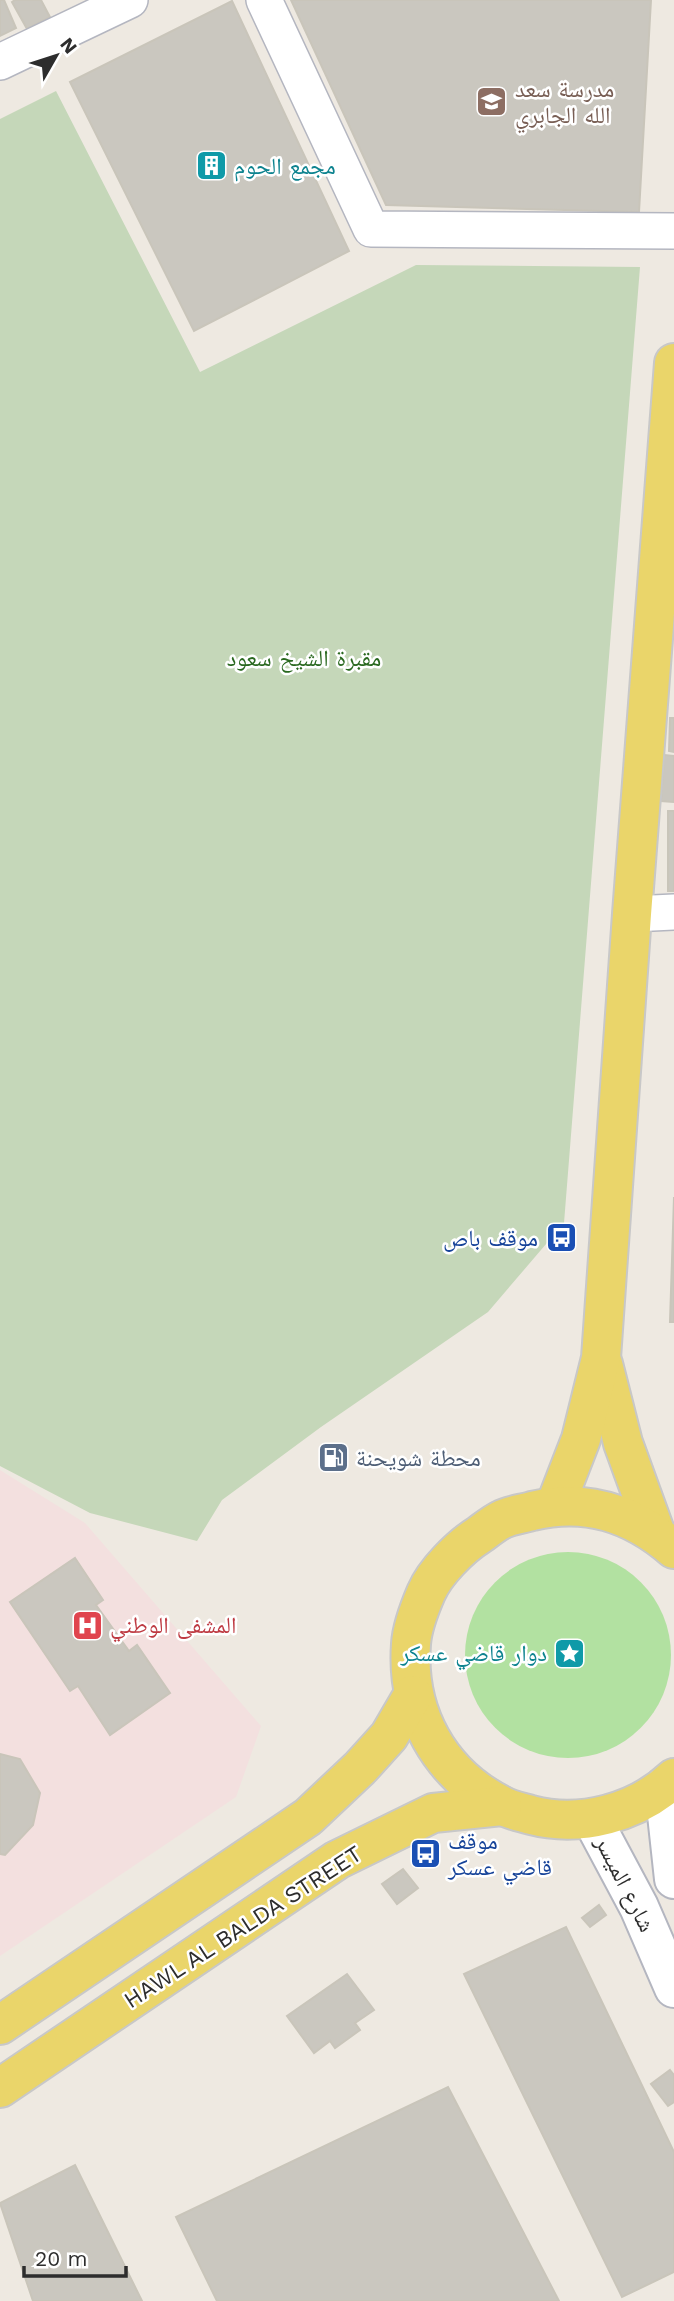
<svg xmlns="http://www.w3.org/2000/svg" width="674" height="2301" font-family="'Work Sans','Noto Naskh Arabic',sans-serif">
  <rect width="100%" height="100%" fill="#eee9e1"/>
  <!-- medical -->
  <path fill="#f3e0df" d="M0 1470 85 1523 261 1726 236 1797 0 1956Z"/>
  <!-- green -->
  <circle fill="#b2e1a1" cx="568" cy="1655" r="103"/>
  <!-- cemetery -->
  <path fill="#c5d7b9" d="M56 91 200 372 416 265 640 267 564 1223 488 1312 321 1427 222 1500 197 1541 90 1513 0 1466V119Z"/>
  <!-- building -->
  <g fill="#cac7bf" stroke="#c9c5ba" stroke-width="2">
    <path d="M0 0H4L16 28 0 36Z"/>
    <path d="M15 0H41L50 17 27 29 12 2Z"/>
    <path d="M291 0H651L639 212 386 205Z"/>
    <path d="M232 1 349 251 194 331 70 82Z"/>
    <path d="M670 718H674V752L669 751Z"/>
    <path d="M664 755 674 756V802L661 801Z"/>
    <rect x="668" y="811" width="6" height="80"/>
    <path d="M674 1197V1322H670Z"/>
    <path d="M75 1558 103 1600 96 1605 129 1651 137 1645 170 1693 110 1735 78 1686 70 1691 10 1602Z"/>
    <path d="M0 1754 20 1759 40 1793 33 1825 5 1855 0 1854Z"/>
    <path d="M403 1869 418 1888 397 1904 382 1884Z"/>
    <path d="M599 1905 606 1915 590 1927 582 1918Z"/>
    <path d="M566 1927 674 2152V2272L622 2297 464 1974Z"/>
    <path d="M347 1974 374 2010 355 2023 360 2030 335 2048 330 2041 314 2053 287 2016Z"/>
    <path d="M670 2070 674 2075V2102L668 2106 651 2084Z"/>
    <path d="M448 2087 559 2301H217L176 2217Z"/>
    <path d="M75 2165 142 2301H33L0 2203Z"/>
  </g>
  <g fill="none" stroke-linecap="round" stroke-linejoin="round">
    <defs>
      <g id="street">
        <path d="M264 0 371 229 674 231"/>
        <path d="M0 62 130 0"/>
        <path d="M632 914 674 912"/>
      </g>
      <g id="secondary">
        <path d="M664 1787 674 1879"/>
        <path d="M592 1819 639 1907 674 1988"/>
      </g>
      <g id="primary">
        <path d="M603 1364 623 1443 656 1534"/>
        <path d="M555 1506 581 1439 601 1358 632 914 674 363"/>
        <path d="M674 1549C632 1513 586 1498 532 1511 522 1514 510 1515 501 1520 493 1524 486 1530 479 1535 460 1547 435 1572 426 1593 420 1607 412 1628 411 1644 406 1713 439 1773 501 1805 510 1810 521 1812 531 1815 580 1828 637 1813 674 1778"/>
        <path d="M0 2025 308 1817 360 1768 389 1736 413 1695"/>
        <path d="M0 2088 337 1860 433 1813 502 1806"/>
      </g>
    </defs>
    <!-- street casing -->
    <use href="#street" stroke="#b4b6c0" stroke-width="38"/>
    <!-- secondary casing -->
    <use href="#secondary" stroke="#b4b6c0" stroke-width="42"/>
    <!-- primary casing -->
    <use href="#primary" stroke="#c8c8c8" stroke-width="42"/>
    <!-- street -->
    <use href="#street" stroke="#fff" stroke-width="35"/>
    <!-- secondary -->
    <use href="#secondary" stroke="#fff" stroke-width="38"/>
    <!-- primary -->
    <use href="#primary" stroke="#ead56a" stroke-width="38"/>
  </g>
  <!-- icons -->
  <defs>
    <symbol id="school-square" viewBox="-11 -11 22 22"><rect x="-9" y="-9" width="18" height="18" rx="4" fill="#8d6e63" stroke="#fff"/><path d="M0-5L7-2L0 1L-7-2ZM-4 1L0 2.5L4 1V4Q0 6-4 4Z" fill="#fff"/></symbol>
    <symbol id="building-square" viewBox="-11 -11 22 22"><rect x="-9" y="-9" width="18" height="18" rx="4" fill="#0f9aa8" stroke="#fff"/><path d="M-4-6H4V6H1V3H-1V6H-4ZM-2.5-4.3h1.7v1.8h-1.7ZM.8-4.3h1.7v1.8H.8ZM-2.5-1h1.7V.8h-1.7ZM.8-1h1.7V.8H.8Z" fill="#fff"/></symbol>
    <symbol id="bus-square" viewBox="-11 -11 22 22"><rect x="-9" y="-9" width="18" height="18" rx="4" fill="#1a4fb4" stroke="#fff"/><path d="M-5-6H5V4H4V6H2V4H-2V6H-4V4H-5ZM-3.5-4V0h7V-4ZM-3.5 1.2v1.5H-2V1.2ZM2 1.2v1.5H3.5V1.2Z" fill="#fff"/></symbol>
    <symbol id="fuel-square" viewBox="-11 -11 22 22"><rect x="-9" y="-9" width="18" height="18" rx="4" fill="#5c6f8a" stroke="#fff"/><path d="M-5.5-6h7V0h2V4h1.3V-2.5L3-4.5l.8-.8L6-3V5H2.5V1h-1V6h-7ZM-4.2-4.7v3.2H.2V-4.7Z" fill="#fff"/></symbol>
    <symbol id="hospital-square" viewBox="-11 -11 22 22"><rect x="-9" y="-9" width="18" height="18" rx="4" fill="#e0444e" stroke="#fff"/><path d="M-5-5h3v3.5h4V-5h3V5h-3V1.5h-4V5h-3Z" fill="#fff"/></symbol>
    <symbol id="sight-square" viewBox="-11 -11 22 22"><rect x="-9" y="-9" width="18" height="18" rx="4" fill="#0f9aa8" stroke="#fff"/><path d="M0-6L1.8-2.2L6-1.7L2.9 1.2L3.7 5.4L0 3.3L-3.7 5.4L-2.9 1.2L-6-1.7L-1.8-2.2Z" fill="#fff"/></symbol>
  </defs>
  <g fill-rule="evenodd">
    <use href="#school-square" x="474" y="84" width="35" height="35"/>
    <use href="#building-square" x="194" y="148" width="35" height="35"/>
    <use href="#bus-square" x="544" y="1220" width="35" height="35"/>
    <use href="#fuel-square" x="316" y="1440" width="35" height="35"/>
    <use href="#hospital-square" x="70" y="1608" width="35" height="35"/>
    <use href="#sight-square" x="552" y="1636" width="35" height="35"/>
    <use href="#bus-square" x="408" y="1836" width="35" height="35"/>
  </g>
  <g text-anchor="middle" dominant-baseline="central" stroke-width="5" stroke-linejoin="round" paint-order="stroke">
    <!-- education labels -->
    <g font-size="23" fill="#785e54" stroke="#fff" text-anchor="start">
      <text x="515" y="89">مدرسة سعد<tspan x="515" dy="26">الله الجابري</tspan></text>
    </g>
    <!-- culture labels -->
    <g font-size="23" fill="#0d838f" stroke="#fff" text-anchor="start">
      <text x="234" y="166">مجمع الحوم</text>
      <text x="547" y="1653" text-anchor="end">دوار قاضي عسكر</text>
    </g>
    <!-- park labels -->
    <g font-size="23" fill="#29681f" stroke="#fff">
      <text x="304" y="658">مقبرة الشيخ سعود</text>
    </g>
    <!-- transit labels -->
    <g font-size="23" fill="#164399" stroke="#fff" text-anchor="end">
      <text x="538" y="1238">موقف باص</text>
      <text x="448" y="1841" text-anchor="start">موقف<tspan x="448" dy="26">قاضي عسكر</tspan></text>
    </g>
    <!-- service labels -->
    <g font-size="23" fill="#4e5e75" stroke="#fff" text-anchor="start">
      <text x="356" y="1458">محطة شويحنة</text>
    </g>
    <!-- health labels -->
    <g font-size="23" fill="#be3a42" stroke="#fff" text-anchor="start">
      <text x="110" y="1625">المشفى الوطني</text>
    </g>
    <!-- street labels -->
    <g font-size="23" fill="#2d2d2d" stroke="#fff">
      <text transform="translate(625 1884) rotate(63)">شارع الميسر</text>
      <text transform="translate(243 1927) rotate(-33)">HAWL AL BALDA STREET</text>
    </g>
  </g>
  <!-- north arrow -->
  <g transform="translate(56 56) rotate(51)" stroke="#ffffff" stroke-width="5" paint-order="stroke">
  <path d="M0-5L12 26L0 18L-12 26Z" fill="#2d2d2d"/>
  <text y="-10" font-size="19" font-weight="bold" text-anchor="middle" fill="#2d2d2d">N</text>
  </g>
  <!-- scale -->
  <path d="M24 2266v10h102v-10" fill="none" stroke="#2d2d2d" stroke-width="3.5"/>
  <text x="35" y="2266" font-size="21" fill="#2d2d2d" stroke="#ffffff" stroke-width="5" paint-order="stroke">20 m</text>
</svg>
